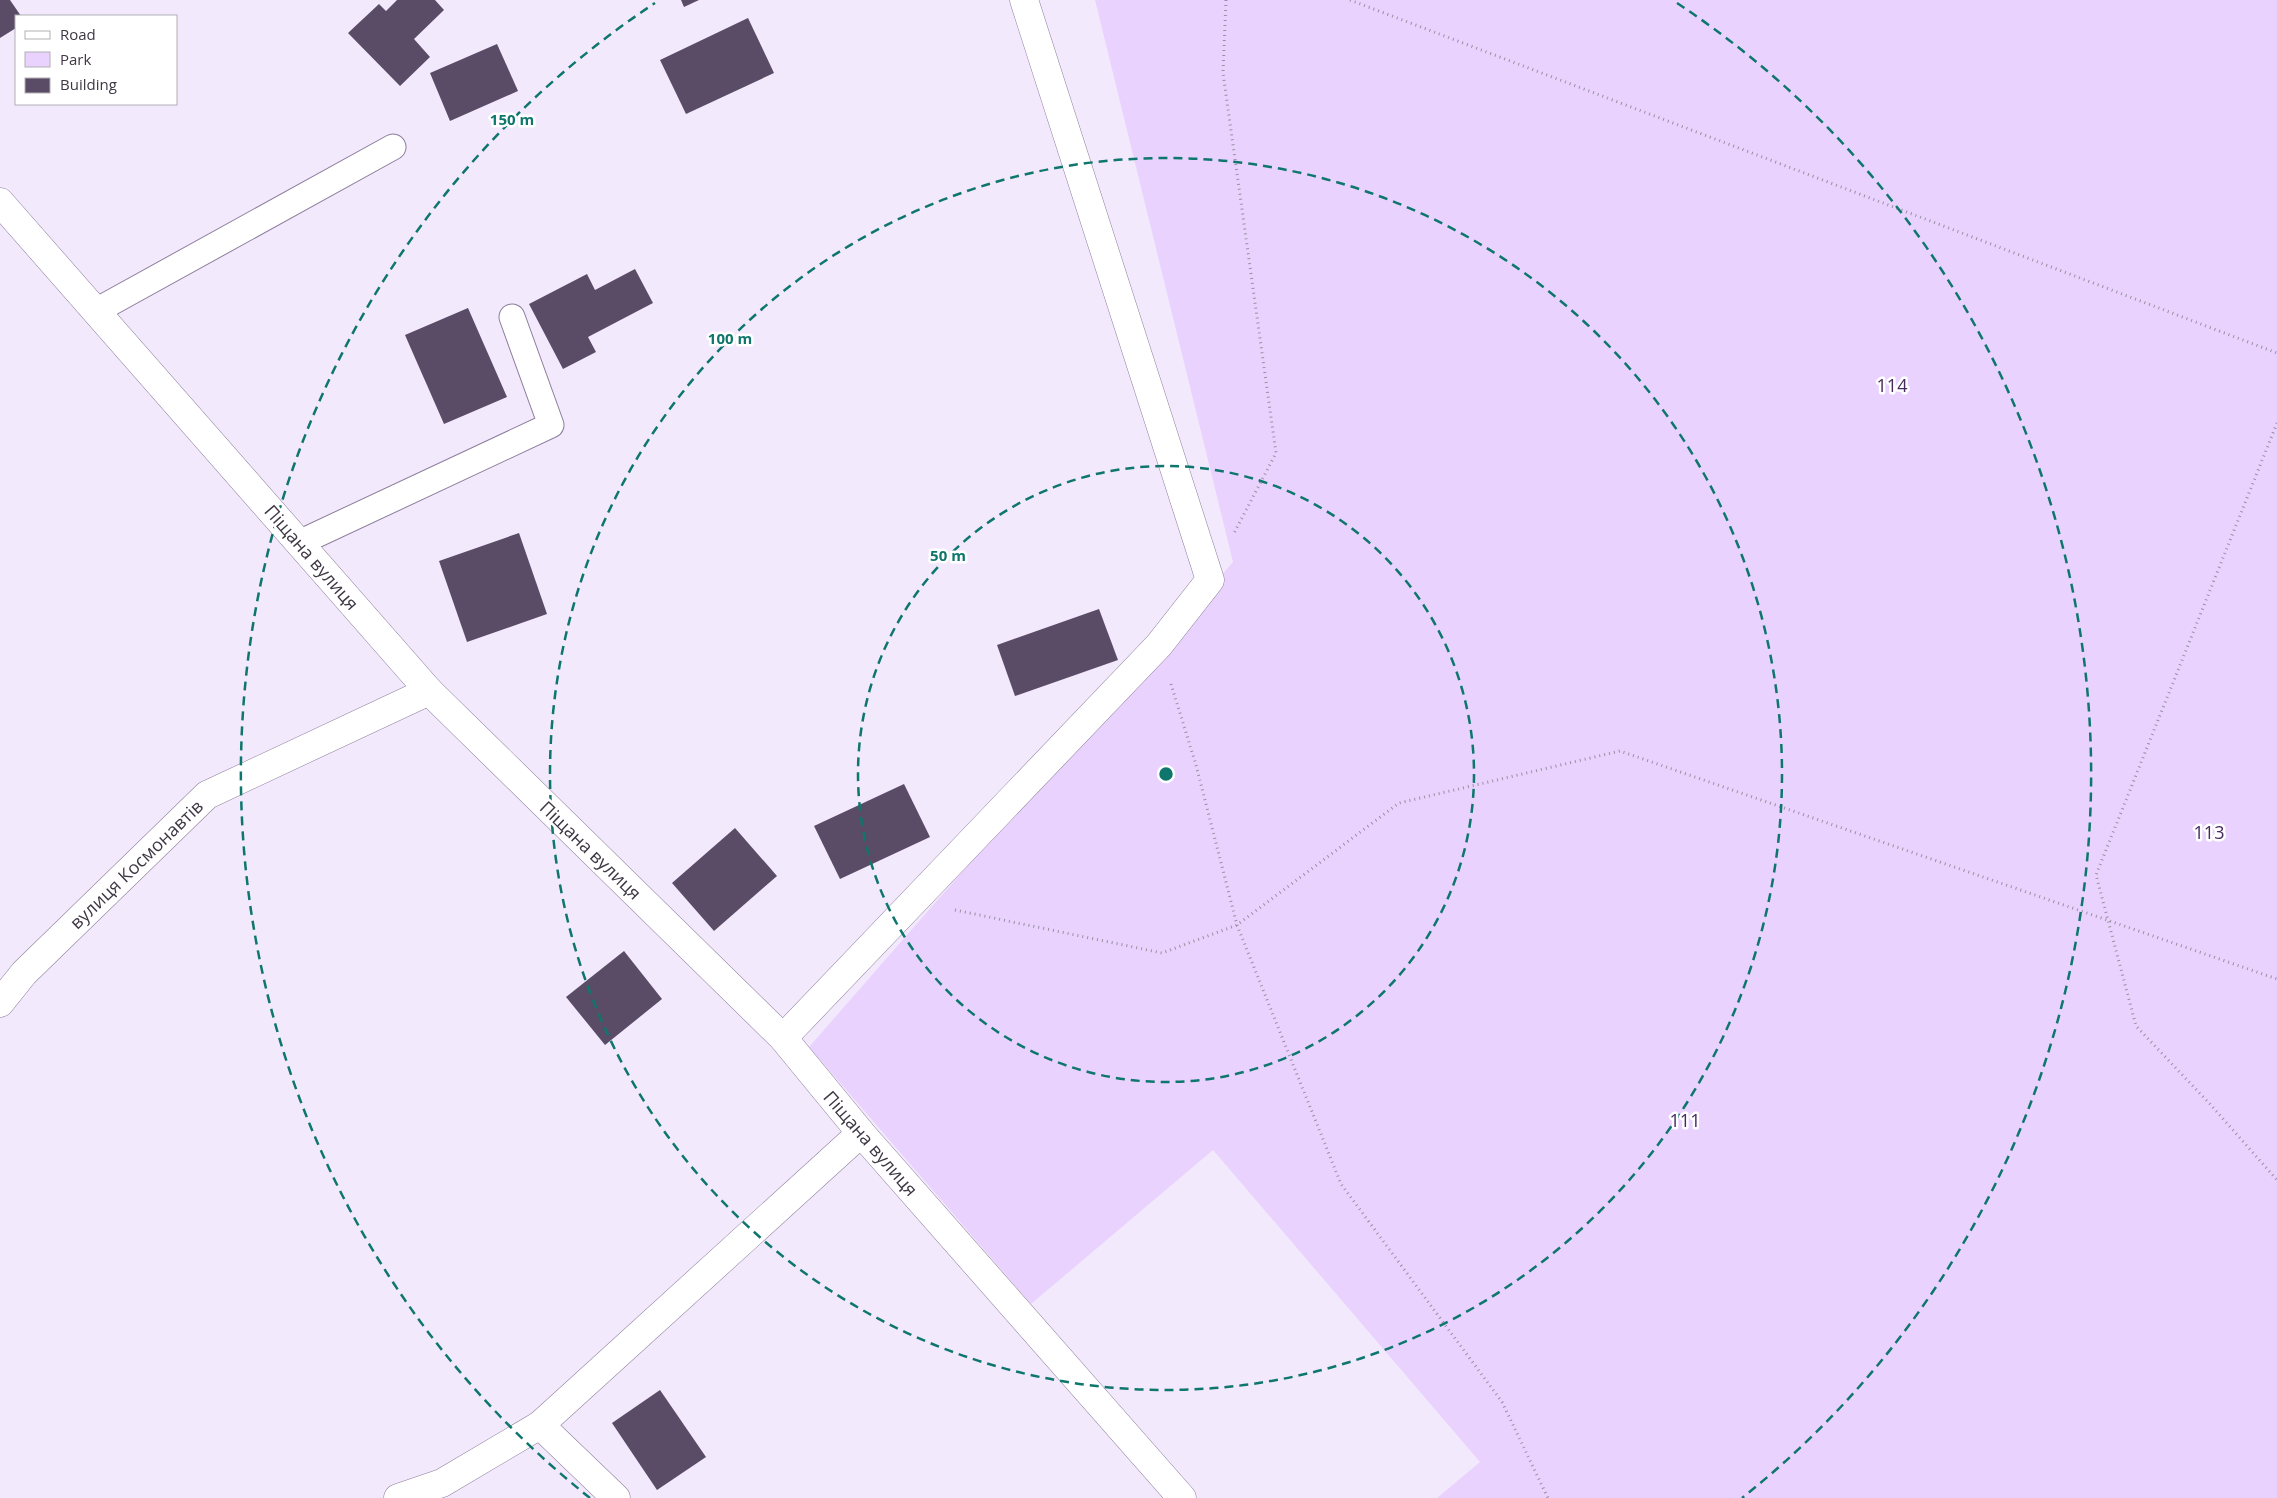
<svg xmlns="http://www.w3.org/2000/svg" width="2277" height="1498" font-family="'Open Sans',sans-serif">
  <rect width="100%" height="100%" fill="#f3e9fd"/>
  <!-- green -->
  <path fill="#e9d3fe" d="M1095 0H2277V1498H1437L1480 1462 1213 1150 1031 1304 809 1047 1233 562Z"/>
  <!-- building -->
  <g fill="#5a4c67">
    <path d="M0 0H10L21 16H16V28L0 38Z"/>
    <path d="M397 0H435L444 10 414 39 430 57 400 86 348 33 379 4 386 11Z"/>
    <path d="M681 0H699L684 7Z"/>
    <path d="M748 18 774 73 686 114 660 60Z"/>
    <path d="M497 44 518 91 450 121 430 73Z"/>
    <path d="M635 269 653 303 588 337 596 352 563 369 529 304 587 274 595 290Z"/>
    <path d="M468 308 507 397 444 424 405 335Z"/>
    <path d="M519 533 547 614 467 642 439 561Z"/>
    <path d="M1099 609 1118 660 1015 696 997 645Z"/>
    <path d="M904 784 930 837 840 879 814 826Z"/>
    <path d="M735 828 777 876 714 931 672 883Z"/>
    <path d="M624 951 662 999 605 1045 566 997Z"/>
    <path d="M660 1390 706 1457 657 1490 612 1423Z"/>
  </g>
  <g fill="none" stroke-linecap="round" stroke-linejoin="round">
    <defs>
      <g id="service">
        <path d="M96 311 393 147"/>
        <path d="M299 543 551 425 512 317"/>
      </g>
      <g id="minor">
        <path d="M0 202 429 691 783 1038 861 1133 1182 1498"/>
        <path d="M0 1003 24 973 207 795 429 691"/>
        <path d="M783 1038 1159 645 1210 580 1024 0"/>
        <path d="M540 1425 616 1498"/>
        <path d="M398 1498 442 1483 540 1425 861 1133"/>
      </g>
    </defs>
    <!-- service casing -->
    <use href="#service" stroke="#8d7e9b" stroke-width="27"/>
    <!-- minor casing -->
    <use href="#minor" stroke="#8d7e9b" stroke-width="29"/>
    <!-- path -->
    <g stroke="#9990a1" stroke-width="3" stroke-dasharray="1 4" stroke-linecap="butt">
      <path d="M1226 0 1223 73 1276 453 1233 535"/>
      <path d="M1350 0 2277 353"/>
      <path d="M2277 423 2096 875 2136 1026 2209 1103 2277 1180"/>
      <path d="M1171 684 1196 765 1237 925 1341 1184 1502 1402 1548 1498"/>
      <path d="M955 910 1162 953 1237 925 1399 803 1620 751 2277 979"/>
    </g>
    <!-- service -->
    <use href="#service" stroke="#fff" stroke-width="25"/>
    <!-- minor -->
    <use href="#minor" stroke="#fff" stroke-width="28"/>
  </g>
  <!-- distance rings -->
  <g fill="none" stroke="#0f766e" stroke-width="2.5" stroke-dasharray="9 6">
    <circle cx="1166" cy="774" r="308"/>
    <circle cx="1166" cy="774" r="616"/>
    <path d="M590 1498A925 925 0 0 1 655 3M1677 3A925 925 0 0 1 1742 1498"/>
  </g>
  <g text-anchor="middle" dominant-baseline="central" stroke-width="5" stroke-linejoin="round" paint-order="stroke">
    <!-- park labels -->
    <g font-size="18" fill="#47295e" stroke="#fff">
      <text x="1892" y="385">114</text>
      <text x="2209" y="832">113</text>
      <text x="1685" y="1120">111</text>
    </g>
    <!-- street labels -->
    <g font-size="18" fill="#3e3744" stroke="#fff">
      <text transform="translate(312 557) rotate(49)">Піщана вулиця</text>
      <text transform="translate(591 850) rotate(44)">Піщана вулиця</text>
      <text transform="translate(136 864) rotate(-44)">вулиця Космонавтів</text>
      <text transform="translate(871 1143) rotate(49)">Піщана вулиця</text>
    </g>
  </g>
  <circle cx="1166" cy="774" r="8" fill="#0f766e" stroke="#fff" stroke-width="2.5"/>
  <g font-size="15" text-anchor="middle" font-weight="bold" fill="#0f766e" stroke="#fff" stroke-width="5" stroke-linejoin="round" paint-order="stroke">
    <text x="512" y="125">150 m</text>
    <text x="730" y="344">100 m</text>
    <text x="948" y="561">50 m</text>
  </g>
  <!-- legend -->
  <rect x="15" y="15" width="162" height="90" fill="#ffffff" stroke="#b2afb4"/>
  <rect x="25" y="31" width="25" height="8" fill="#ffffff" stroke="#b2afb4"/>
  <text x="60" y="40" font-size="15" fill="#3e3744">Road</text>
  <rect x="25" y="52" width="25" height="15" fill="#e9d3fe" stroke="#b2afb4"/>
  <text x="60" y="65" font-size="15" fill="#3e3744">Park</text>
  <rect x="25" y="78" width="25" height="15" fill="#5a4c67" stroke="#b2afb4"/>
  <text x="60" y="90" font-size="15" fill="#3e3744">Building</text>
</svg>
